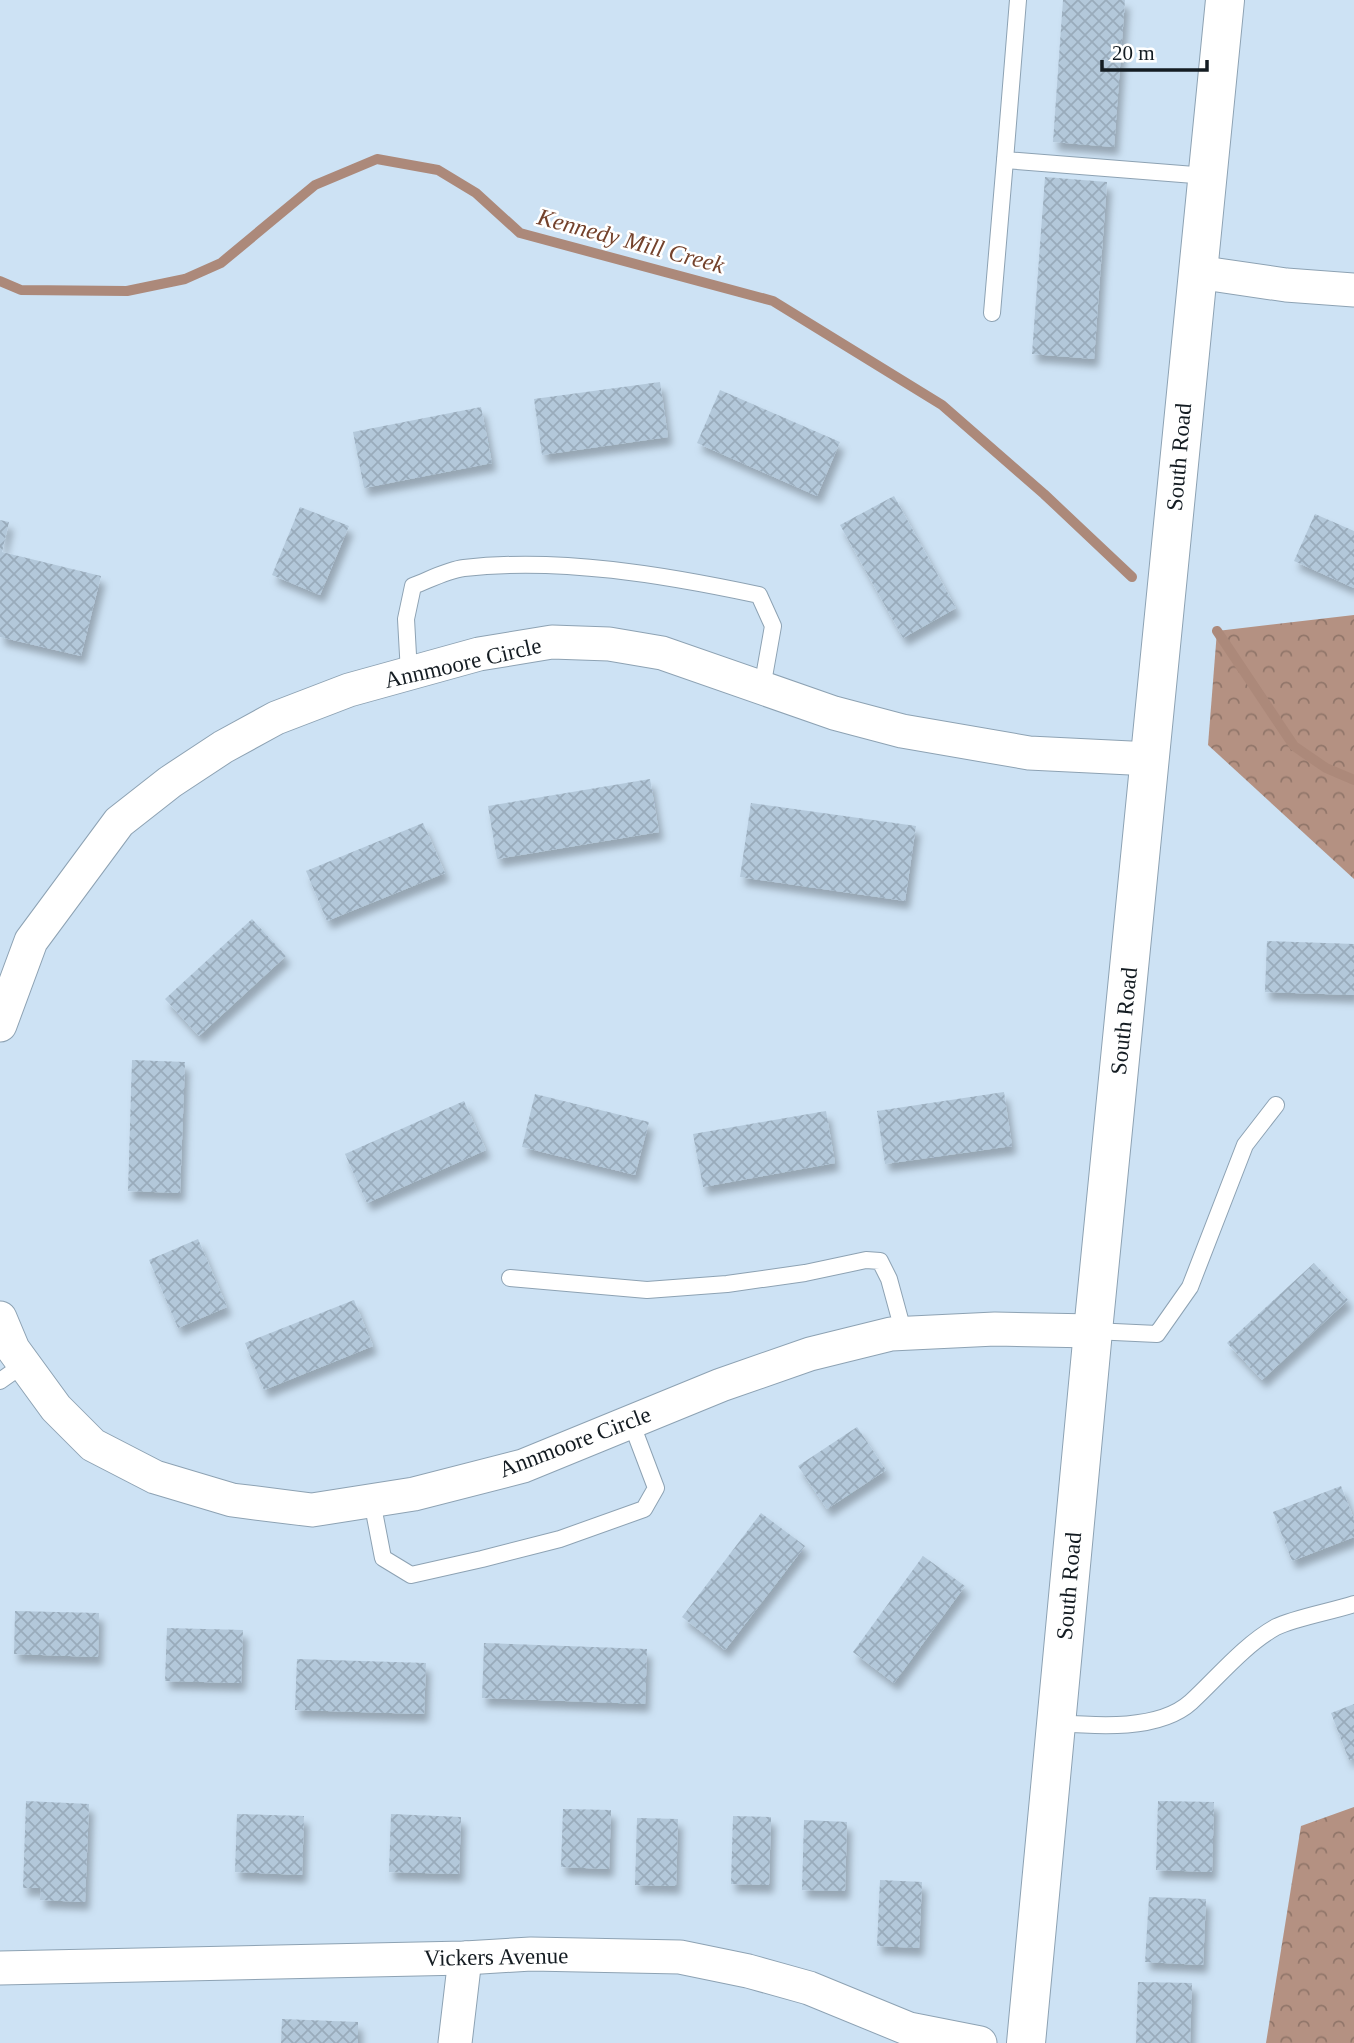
<svg xmlns="http://www.w3.org/2000/svg" width="1354" height="2043" font-family="'Times New Roman',serif">
  <defs>
    <pattern id="forest-crowns" width="20" height="18" patternUnits="userSpaceOnUse" patternTransform="scale(1.75)"><rect width="20" height="18" fill="#b49182"/><path d="M2 6a3 3 0 1 1 6 0M12 15a3 3 0 1 1 6 0" fill="none" stroke="#91766a"/></pattern>
    <pattern id="building-cross-hatch" width="8" height="8" patternUnits="userSpaceOnUse" patternTransform="scale(1.75)"><rect width="8" height="8" fill="#b3c8da"/><path d="M0 0l8 8M0 8l8-8" fill="none" stroke="#99abbb"/></pattern>
    <filter id="shadow"><feDropShadow dx="4.5" dy="8" stdDeviation="3.5" flood-color="#0004"/></filter>
  </defs>
  <rect width="100%" height="100%" fill="#cde2f4"/>
  <!-- forest -->
  <g fill="url(#forest-crowns)">
    <path d="M1354 615V879L1208 745 1217 631Z"/>
    <path d="M1354 1807V2043H1266L1301 1826Z"/>
  </g>
  <g fill="none" stroke-linecap="round" stroke-linejoin="round">
    <!-- stream -->
    <g stroke="#ac897a" stroke-width="10">
      <path d="M0 281 21 290 127 291 185 279 221 263 315 185 377 159 438 170 476 193 520 233 773 301 942 405 1044 494 1132 577"/>
      <path d="M1217 631 1294 746 1326 768 1354 780"/>
    </g>
  </g>
  <!-- building -->
  <g fill="url(#building-cross-hatch)" filter="url(#shadow)">
    <path d="M1063 0H1125L1114 147 1053 142Z"/>
    <path d="M1045 177 1107 182 1094 359 1032 354Z"/>
    <path d="M660 382 668 437 542 455 534 399Z"/>
    <path d="M720 390 840 442 817 496 697 443Z"/>
    <path d="M481 407 492 463 364 488 353 432Z"/>
    <path d="M894 496 956 608 903 638 840 525Z"/>
    <path d="M300 507 349 526 320 595 272 575Z"/>
    <path d="M1315 514 1354 531V588L1294 561Z"/>
    <path d="M0 520 9 522 2 552 101 576 81 656 0 637Z"/>
    <path d="M650 779 659 832 497 859 488 806Z"/>
    <path d="M751 803 916 826 905 901 740 877Z"/>
    <path d="M423 823 445 873 327 921 306 871Z"/>
    <path d="M252 919 286 956 199 1036 165 999Z"/>
    <path d="M1267 941 1354 944V995L1265 992Z"/>
    <path d="M132 1060 185 1062 180 1193 128 1191Z"/>
    <path d="M1004 1092 1012 1146 885 1164 877 1111Z"/>
    <path d="M535 1094 649 1122 635 1175 522 1147Z"/>
    <path d="M464 1101 486 1150 367 1203 345 1154Z"/>
    <path d="M826 1111 835 1163 703 1187 693 1134Z"/>
    <path d="M198 1239 227 1307 178 1328 149 1260Z"/>
    <path d="M1314 1263 1348 1300 1262 1380 1227 1343Z"/>
    <path d="M354 1300 373 1346 264 1390 245 1343Z"/>
    <path d="M857 1427 886 1470 827 1509 798 1466Z"/>
    <path d="M1341 1486 1354 1519V1537L1292 1561 1273 1512Z"/>
    <path d="M761 1513 805 1546 725 1650 682 1617Z"/>
    <path d="M923 1556 965 1586 894 1683 853 1652Z"/>
    <path d="M15 1611 99 1613 98 1657 14 1654Z"/>
    <path d="M167 1628 243 1630 241 1683 165 1681Z"/>
    <path d="M484 1643 647 1649 645 1704 482 1698Z"/>
    <path d="M297 1659 426 1663 424 1714 295 1710Z"/>
    <path d="M1354 1704V1758L1349 1760 1331 1713Z"/>
    <path d="M26 1801 89 1804 85 1902 40 1900 41 1888H23Z"/>
    <path d="M1158 1801 1214 1802 1212 1872 1156 1870Z"/>
    <path d="M563 1809 611 1810 609 1869 561 1867Z"/>
    <path d="M237 1814 304 1816 302 1875 235 1872Z"/>
    <path d="M391 1814 461 1817 459 1874 389 1872Z"/>
    <path d="M733 1816 771 1817 769 1885 731 1884Z"/>
    <path d="M637 1818 678 1819 676 1886 635 1885Z"/>
    <path d="M804 1820 847 1822 845 1891 802 1890Z"/>
    <path d="M880 1880 922 1882 919 1948 877 1946Z"/>
    <path d="M1149 1897 1206 1899 1203 1965 1145 1962Z"/>
    <path d="M1138 1982 1192 1983 1190 2043H1136Z"/>
    <path d="M282 2019 358 2022V2043H281Z"/>
  </g>
  <g fill="none" stroke-linecap="round" stroke-linejoin="round">
    <defs>
      <g id="lane">
        <path d="M1018 0 1005 160 1207 176"/>
        <path d="M992 313 1005 160"/>
        <path d="M409 673 406 619 413 586C429 580 447 570 464 568 560 557 665 575 759 595L773 626 762 688"/>
        <path d="M510 1278 647 1290 727 1284 805 1273 866 1260 880 1261 889 1279 904 1334"/>
        <path d="M1093 1331 1157 1334 1190 1287 1245 1145 1276 1105"/>
        <path d="M0 1381 24 1364"/>
        <path d="M372 1501 383 1558 411 1575 482 1559 560 1539 644 1509 656 1488 631 1422"/>
        <path d="M1056 1723C1096 1726 1159 1731 1191 1702 1218 1677 1244 1645 1276 1627 1294 1618 1333 1611 1354 1604"/>
      </g>
      <g id="street">
        <path d="M1197 272 1286 285 1354 290"/>
        <path d="M0 1025 31 941 119 822 170 782 223 747 276 718 349 690 479 654 552 642 609 644 662 653 834 713 902 731 1029 753 1151 759"/>
        <path d="M0 1318 13 1349 56 1408 93 1445 155 1477 232 1500 312 1510 414 1494 523 1466 721 1385 810 1354 891 1334 995 1329 1093 1331"/>
        <path d="M0 1968 465 1958 531 1954 680 1957 748 1971 809 1988 909 2029 980 2043"/>
        <path d="M455 2043 465 1958"/>
      </g>
      <path id="secondary" d="M1026 2043 1093 1331 1225 0"/>
    </defs>
    <!-- lane casing -->
    <use href="#lane" stroke="#8da2b3" stroke-width="18"/>
    <!-- street casing -->
    <use href="#street" stroke="#8da2b3" stroke-width="35"/>
    <!-- secondary casing -->
    <use href="#secondary" stroke="#8da2b3" stroke-width="40"/>
    <!-- lane -->
    <use href="#lane" stroke="#fff" stroke-width="16"/>
    <!-- street -->
    <use href="#street" stroke="#fff" stroke-width="33"/>
    <!-- secondary -->
    <use href="#secondary" stroke="#fff" stroke-width="38"/>
  </g>
  <g text-anchor="middle" dominant-baseline="central" stroke-width="5" stroke-linejoin="round" paint-order="stroke">
    <!-- street labels -->
    <g font-size="23" fill="#141c22" stroke="#fff">
      <text transform="translate(1179 457) rotate(-85)">South Road</text>
      <text transform="translate(463 663) rotate(-13)">Annmoore Circle</text>
      <text transform="translate(1124 1021) rotate(-84)">South Road</text>
      <text transform="translate(575 1442) rotate(-21)">Annmoore Circle</text>
      <text transform="translate(1069 1586) rotate(-85)">South Road</text>
      <text transform="translate(496 1957) rotate(-1)">Vickers Avenue</text>
    </g>
    <!-- water labels -->
    <g font-size="24" font-style="italic" fill="#74422c" stroke="#fff">
      <text transform="translate(631 241) rotate(15)">Kennedy Mill Creek</text>
    </g>
  </g>
  <!-- scale -->
  <path d="M1102 60v10h105v-10" fill="none" stroke="#141c22" stroke-width="3.5"/>
  <text x="1112" y="60" font-size="21" fill="#141c22" stroke="#ffffff" stroke-width="5" paint-order="stroke">20 m</text>
</svg>
